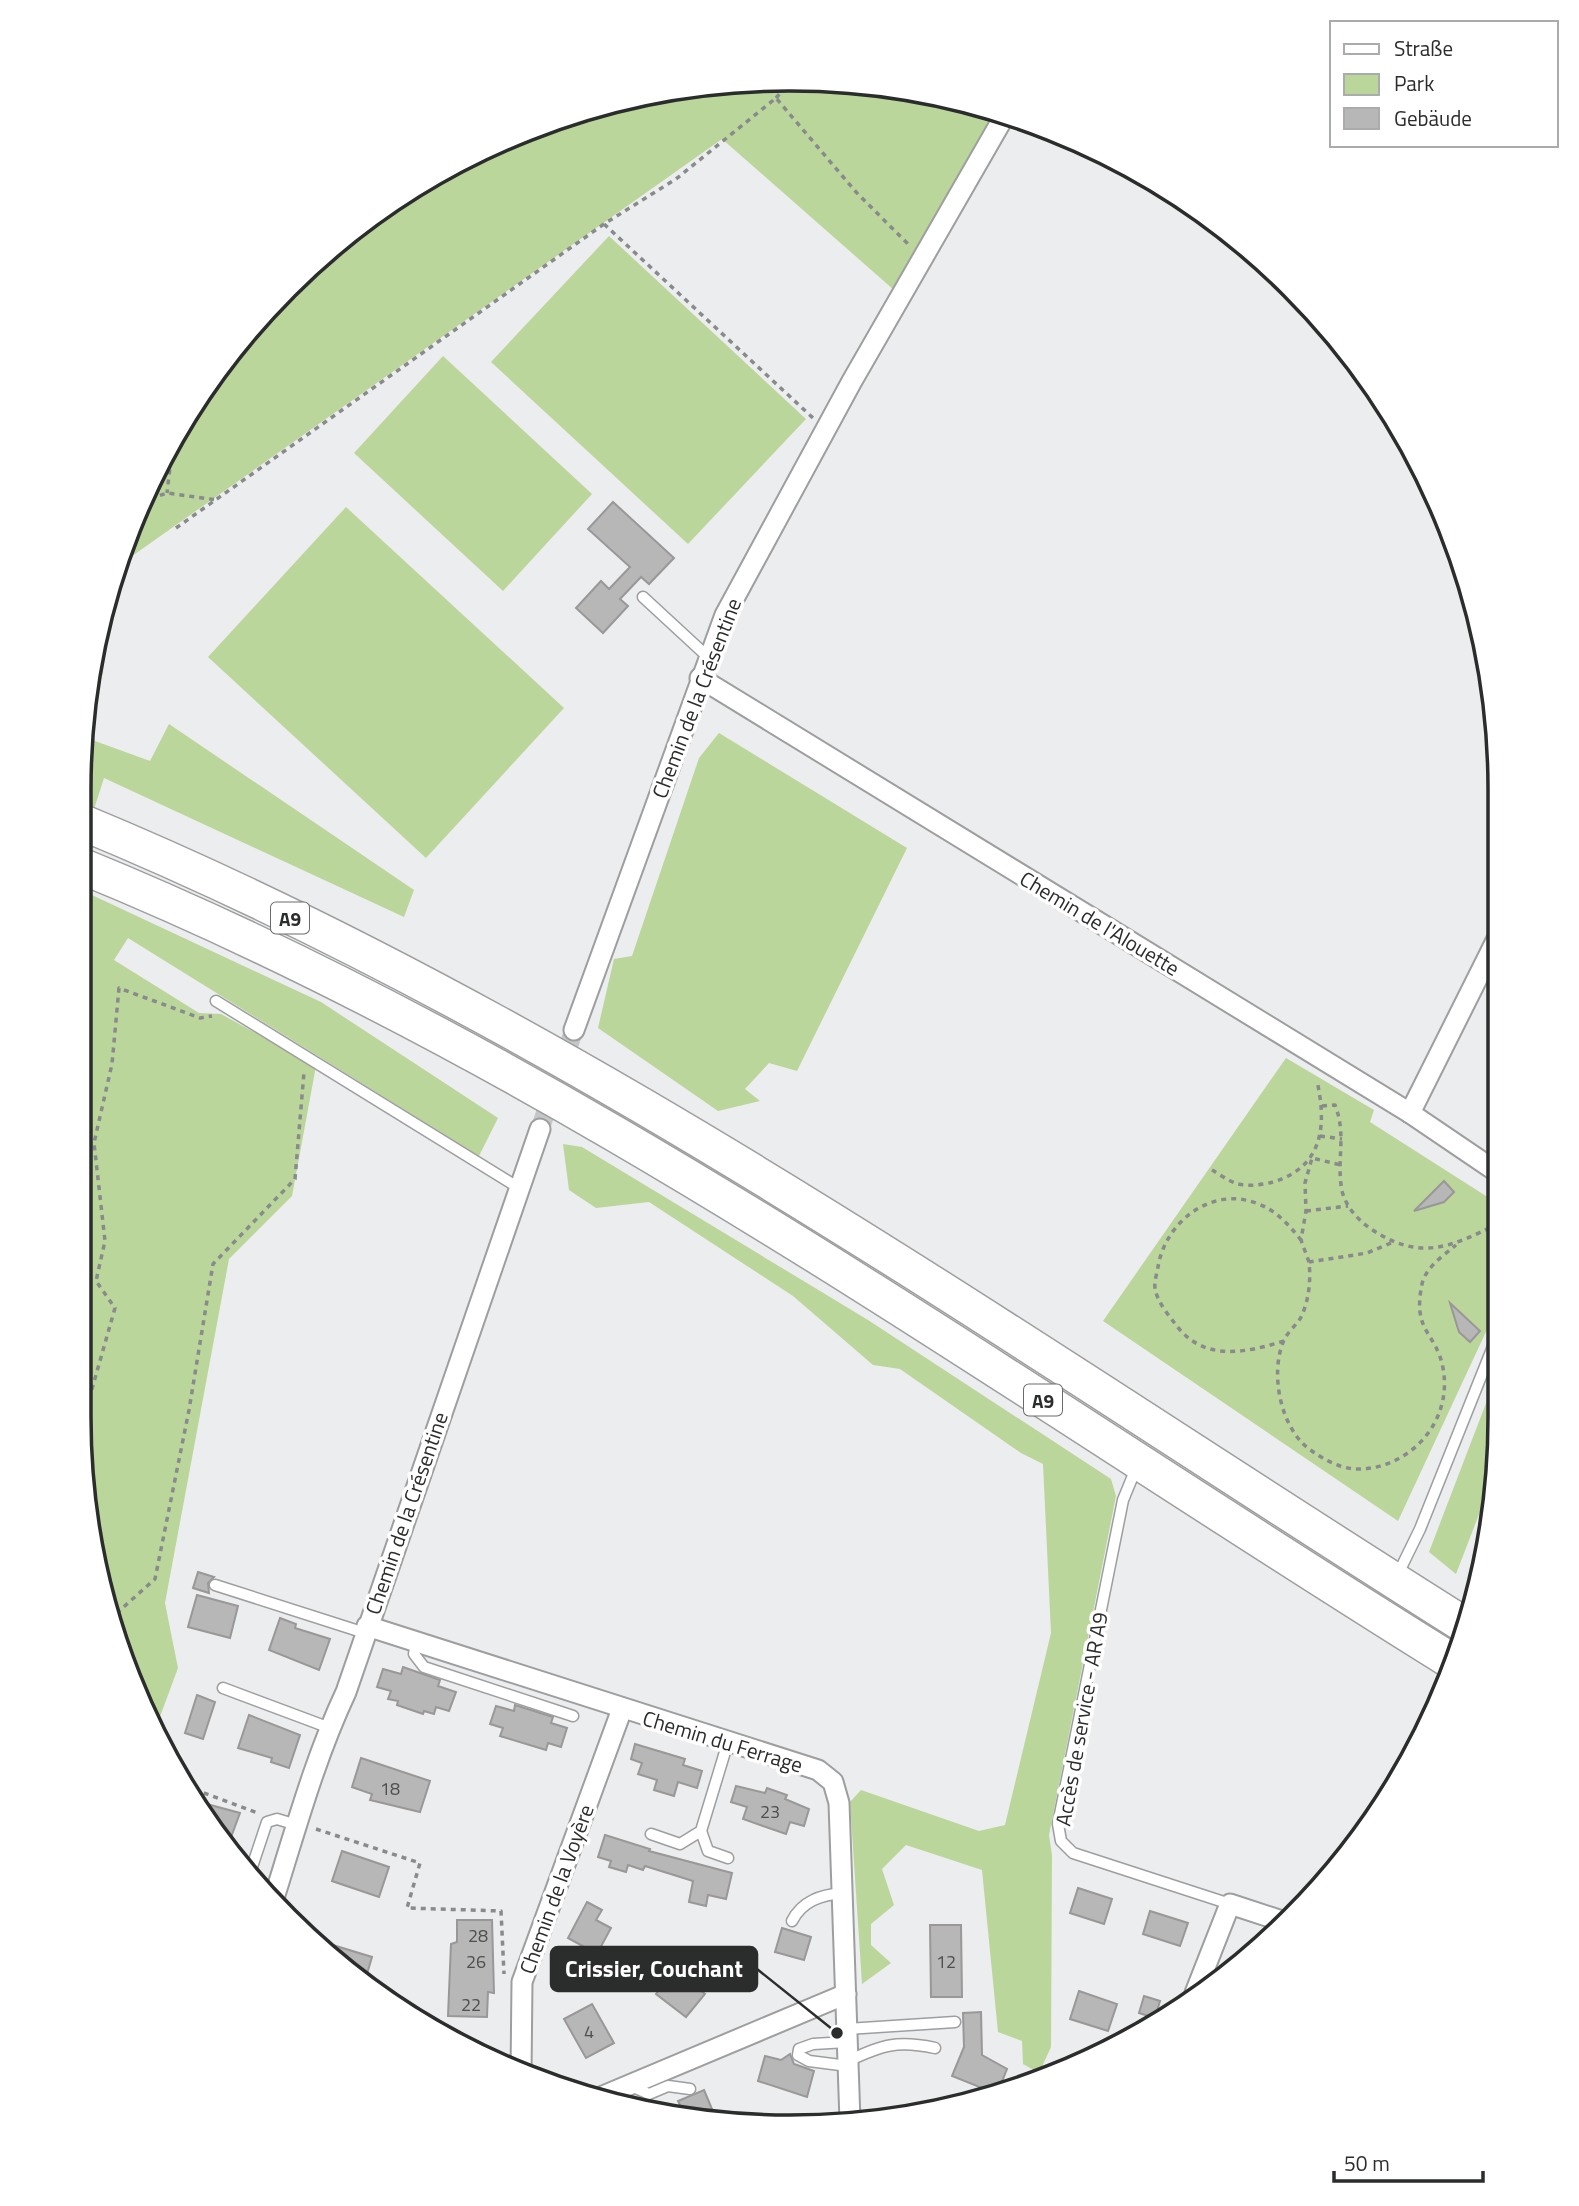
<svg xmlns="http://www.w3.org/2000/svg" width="1579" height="2206" font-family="'Titillium Web',sans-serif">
  <rect width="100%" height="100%" fill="#ecedee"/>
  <!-- green -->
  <g fill="#bad69b">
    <path d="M836 80 973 103 998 112 894 290 722 139 118 566 133 518 174 434 226 357 321 255 434 174 561 117 696 85Z"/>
    <path d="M609 236 806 419 688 544 491 362Z"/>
    <path d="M443 356 592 494 503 591 354 453Z"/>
    <path d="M346 507 564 708 426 858 208 657Z"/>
    <path d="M108 600 103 673 85 726 92 650Z"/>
    <path d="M169 724 414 890 404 917 104 778 79 856V789L84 737 150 761Z"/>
    <path d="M719 733 907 848 797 1071 769 1063 745 1089 760 1101 718 1111 598 1028 614 959 632 956 699 758Z"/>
    <path d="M79 889 321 1002 498 1118 479 1156 128 938 114 960 199 1013 221 1014 316 1066 292 1196 229 1259 165 1603 178 1668 155 1730 133 1689 103 1601 79 1417Z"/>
    <path d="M1286 1058 1374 1110 1370 1122 1497 1203 1498 1272 1488 1299 1497 1308 1398 1521 1103 1321Z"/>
    <path d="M563 1144 582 1147 868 1320 1111 1479 1116 1496 1049 1835 1052 1855 1051 2047 1039 2073 1023 2064 1022 2041 998 2032 982 1870 906 1845 882 1869 894 1905 871 1924V1945L891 1963 862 1984 850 1802 861 1790 979 1831 1005 1825 1051 1633 1043 1464 1021 1453 900 1369 873 1365 793 1296 649 1202 596 1208 569 1190Z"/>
    <path d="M1498 1372V1465L1456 1574 1429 1552Z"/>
  </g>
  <!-- building -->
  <g fill="#b8b7b7" stroke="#999797" stroke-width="2">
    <path d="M613 502 674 558 649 584 641 577 620 599 628 606 603 633 576 608 601 581 609 589 630 567 588 529Z"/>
    <path d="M1444 1181 1454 1192 1444 1202 1414 1211Z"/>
    <path d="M1450 1303 1480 1331 1470 1342 1459 1332Z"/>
    <path d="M198 1572 214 1577 208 1583 209 1593 193 1588Z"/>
    <path d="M197 1595 238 1606 230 1638 188 1627Z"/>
    <path d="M280 1618 296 1624 295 1628 330 1639 319 1670 269 1650Z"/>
    <path d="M403 1667 440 1680 438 1686 456 1692 449 1711 436 1707 434 1714 424 1711 423 1714 397 1705 398 1701 388 1699 391 1691 377 1687 383 1669 401 1674Z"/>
    <path d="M197 1695 215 1702 203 1739 185 1733Z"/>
    <path d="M515 1705 553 1717 551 1723 567 1728 561 1747 548 1743 546 1750 500 1736 503 1728 490 1724 496 1706 514 1711Z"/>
    <path d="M249 1715 300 1735 289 1768 271 1762 272 1758 238 1748Z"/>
    <path d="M635 1744 685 1759 683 1765 702 1771 697 1788 678 1782 674 1796 654 1790 657 1780 638 1774 642 1763 631 1759Z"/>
    <path d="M361 1758 430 1781 420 1812 370 1800 372 1794 352 1787Z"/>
    <path d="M736 1786 765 1793 767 1788 787 1795 785 1799 809 1809 804 1826 790 1822 786 1834 743 1819 747 1807 731 1802Z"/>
    <path d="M192 1800 240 1813 230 1840 219 1835Z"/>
    <path d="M605 1835 650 1849 649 1851 732 1873 726 1899 708 1895 706 1906 689 1902 693 1881 645 1866 643 1870 628 1865 626 1872 609 1867 611 1861 598 1857Z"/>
    <path d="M342 1851 389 1867 379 1897 332 1881Z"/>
    <path d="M1078 1888 1112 1899 1104 1924 1070 1913Z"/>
    <path d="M587 1902 602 1910 596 1920 611 1928 597 1954 568 1938Z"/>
    <path d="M1150 1911 1188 1923 1180 1946 1143 1934Z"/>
    <path d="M457 1920H492L494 1993 488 1992 487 2017 448 2016 451 1944 457 1942Z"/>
    <path d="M930 1925H961L962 1997H931Z"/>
    <path d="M782 1928 811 1937 804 1960 775 1952Z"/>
    <path d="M310 1938 372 1957 364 1984 321 1951Z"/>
    <path d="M674 1970 705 1994 686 2017 656 1994Z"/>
    <path d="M1079 1991 1117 2004 1108 2031 1070 2019Z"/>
    <path d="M1144 1996 1160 2001 1155 2018 1139 2013Z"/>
    <path d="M592 2004 614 2043 586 2058 564 2019Z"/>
    <path d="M981 2012 982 2055 1007 2069 997 2094 952 2076 964 2047 963 2013Z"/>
    <path d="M790 2054 794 2064 814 2071 807 2097 758 2081 765 2056 781 2060Z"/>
    <path d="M704 2090 717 2121H700L696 2111 685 2116 678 2101Z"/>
  </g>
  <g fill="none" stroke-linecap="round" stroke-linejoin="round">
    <!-- minor-tunnel -->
    <path stroke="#c5c6c7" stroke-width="19" stroke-dasharray="19 10" stroke-linecap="butt" d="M540 1129 574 1030"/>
    <defs>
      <g id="service">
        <path d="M643 597 708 657"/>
        <path d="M216 1001 519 1188"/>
        <path d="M1137 1466 1123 1500 1058 1824 1061 1841 1073 1853 1230 1904"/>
        <path d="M1397 1576 1420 1529 1498 1334"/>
        <path d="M215 1585 365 1633"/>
        <path d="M416 1642 414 1654 424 1667 573 1716"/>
        <path d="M223 1688 330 1728"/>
        <path d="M701 1831 708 1851 728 1858"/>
        <path d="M651 1834 680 1844 701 1831 728 1742"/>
        <path d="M254 1874 251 1870 267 1822 277 1819 297 1825"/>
        <path d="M792 1921C802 1901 821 1895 842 1893"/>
        <path d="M847 2029 955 2022"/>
        <path d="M847 2042 813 2044 799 2049 798 2055 809 2061 848 2066"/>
        <path d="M848 2061C882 2045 897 2040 935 2048"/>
        <path d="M631 2086 649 2094 668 2086 690 2089"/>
      </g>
      <g id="minor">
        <path d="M700 678 1410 1113 1497 1172"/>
        <path d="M574 1030 725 615 852 381 1005 115"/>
        <path d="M1410 1113 1496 941"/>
        <path d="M367 1626 818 1770 833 1782 839 1803 850 2121"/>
        <path d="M274 1898C296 1828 315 1758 346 1692L540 1129"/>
        <path d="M1195 1993 1230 1904 1285 1922"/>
        <path d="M521 2074 522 1982 622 1709"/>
        <path d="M603 2096 846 1994"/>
      </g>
      <g id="motorway">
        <path d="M79 821C572 1024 1017 1344 1466 1626"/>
        <path d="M79 865C571 1065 1004 1384 1453 1662"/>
      </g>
    </defs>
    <!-- service casing -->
    <use href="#service" stroke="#9d9e9f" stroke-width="13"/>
    <!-- minor casing -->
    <use href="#minor" stroke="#9d9e9f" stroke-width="23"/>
    <!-- motorway casing -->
    <use href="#motorway" stroke="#9d9e9f" stroke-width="38"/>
    <!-- path -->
    <g stroke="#898a8b" stroke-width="3.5" stroke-dasharray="5 5" stroke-linecap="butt">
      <path d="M776 98 790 82"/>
      <path d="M604 224 813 418"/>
      <path d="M166 450 170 467 167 493"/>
      <path d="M141 502 167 493 217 500"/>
      <path d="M176 528 604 224 676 179 776 98 856 192 908 244"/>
      <path d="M1322 1106 1335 1105C1347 1135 1336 1160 1342 1191 1346 1207 1358 1220 1371 1229 1419 1261 1450 1248 1497 1224"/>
      <path d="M1320 1136 1342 1139"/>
      <path d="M1212 1170C1219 1174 1227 1180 1235 1183 1246 1187 1262 1185 1273 1182 1323 1167 1327 1126 1317 1081"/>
      <path d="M1306 1211 1348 1206"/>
      <path d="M1391 1243 1367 1253 1309 1262C1311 1280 1309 1302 1300 1319 1295 1326 1288 1332 1284 1340 1269 1374 1281 1431 1312 1451 1326 1461 1343 1470 1361 1469 1411 1467 1453 1421 1443 1368 1436 1331 1412 1333 1422 1284 1426 1267 1443 1256 1456 1245"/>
      <path d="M1309 1262 1301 1240 1306 1211 1305 1183 1312 1158 1341 1165"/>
      <path d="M1284 1341C1245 1353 1204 1362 1176 1325 1168 1314 1157 1302 1155 1288 1154 1282 1157 1273 1158 1267 1165 1223 1210 1186 1256 1203 1276 1210 1288 1224 1301 1240"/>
      <path d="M87 1479 88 1403 115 1308 96 1281 105 1241 94 1143 112 1064 119 988 200 1018 212 1016"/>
      <path d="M109 1620 155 1579 189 1410 213 1264 295 1179 304 1072"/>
      <path d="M185 1786 258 1813"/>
      <path d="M316 1829 420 1863 407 1908 501 1911 504 1974"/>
    </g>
    <!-- service -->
    <use href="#service" stroke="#fff" stroke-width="10"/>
    <!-- minor -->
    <use href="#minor" stroke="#fff" stroke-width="19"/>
    <!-- motorway -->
    <use href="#motorway" stroke="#fff" stroke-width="35"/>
  </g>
  <g text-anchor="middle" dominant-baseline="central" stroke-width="7" stroke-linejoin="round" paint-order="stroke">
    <!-- number labels -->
    <g font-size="18" fill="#4e4f4f">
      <text x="390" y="1788">18</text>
      <text x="770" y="1811">23</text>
      <text x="478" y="1935">28</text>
      <text x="476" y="1961">26</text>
      <text x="946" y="1961">12</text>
      <text x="471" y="2004">22</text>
      <text x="589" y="2031">4</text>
    </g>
    <!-- shield labels -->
    <g fill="#fff" stroke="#6b6b6b" stroke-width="2">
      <rect x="271" y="902.5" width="38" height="31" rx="5"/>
      <rect x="1024" y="1384.5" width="38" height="31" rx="5"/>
    </g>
    <g font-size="19" font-weight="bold" fill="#2b2c2c">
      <text x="290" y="918">A9</text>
      <text x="1043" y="1400">A9</text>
    </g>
    <!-- street labels -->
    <g font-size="21" fill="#2b2c2c" stroke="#fff">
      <text transform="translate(696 698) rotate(-69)">Chemin de la Crésentine</text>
      <text transform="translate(1100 923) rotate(31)">Chemin de l'Alouette</text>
      <text transform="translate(406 1513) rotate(-71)">Chemin de la Crésentine</text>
      <text transform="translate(1081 1719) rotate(-80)">Accès de service - AR A9</text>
      <text transform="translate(723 1741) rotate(17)">Chemin du Ferrage</text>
      <text transform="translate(556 1889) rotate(-70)">Chemin de la Voyère</text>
    </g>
  </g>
  <!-- crop -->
  <path d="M0 0H1579V2206H0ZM789 91H790A698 698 0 0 1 1488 789V1417A698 698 0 0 1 790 2115H789A698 698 0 0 1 91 1417V789A698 698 0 0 1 789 91Z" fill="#fff" fill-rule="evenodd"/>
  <path fill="none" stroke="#2b2c2c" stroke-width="3.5" d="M789 91H790A698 698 0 0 1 1488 789V1417A698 698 0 0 1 790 2115H789A698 698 0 0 1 91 1417V789A698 698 0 0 1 789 91Z"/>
  <!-- callouts -->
  <path fill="none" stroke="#2b2c2c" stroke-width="2.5" d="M837 2033L757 1969"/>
  <circle fill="#2b2c2c" stroke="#fff" stroke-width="2.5" cx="837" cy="2033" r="7"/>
  <rect fill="#2b2c2c" stroke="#2b2c2c" stroke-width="2.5" x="551" y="1947" width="206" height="44" rx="7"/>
  <g font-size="23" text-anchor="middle" font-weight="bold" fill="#fff">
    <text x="654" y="1977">Crissier, Couchant</text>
  </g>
  <!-- legend -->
  <rect x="1330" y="21" width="228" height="126" fill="#ffffff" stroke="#aaabab" stroke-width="2"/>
  <rect x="1344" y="44" width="35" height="10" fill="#ffffff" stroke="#aaabab" stroke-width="2"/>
  <text x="1394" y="56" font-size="21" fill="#2b2c2c">Straße</text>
  <rect x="1344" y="74" width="35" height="21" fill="#bad69b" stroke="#aaabab" stroke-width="2"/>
  <text x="1394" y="91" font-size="21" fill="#2b2c2c">Park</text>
  <rect x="1344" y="108" width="35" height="21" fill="#b8b7b7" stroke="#aaabab" stroke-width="2"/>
  <text x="1394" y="126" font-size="21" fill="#2b2c2c">Gebäude</text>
  <!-- scale -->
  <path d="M1334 2171v10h149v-10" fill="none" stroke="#2b2c2c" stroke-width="3.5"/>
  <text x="1344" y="2171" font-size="21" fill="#2b2c2c" stroke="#ffffff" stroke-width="5" paint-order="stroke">50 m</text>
</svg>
